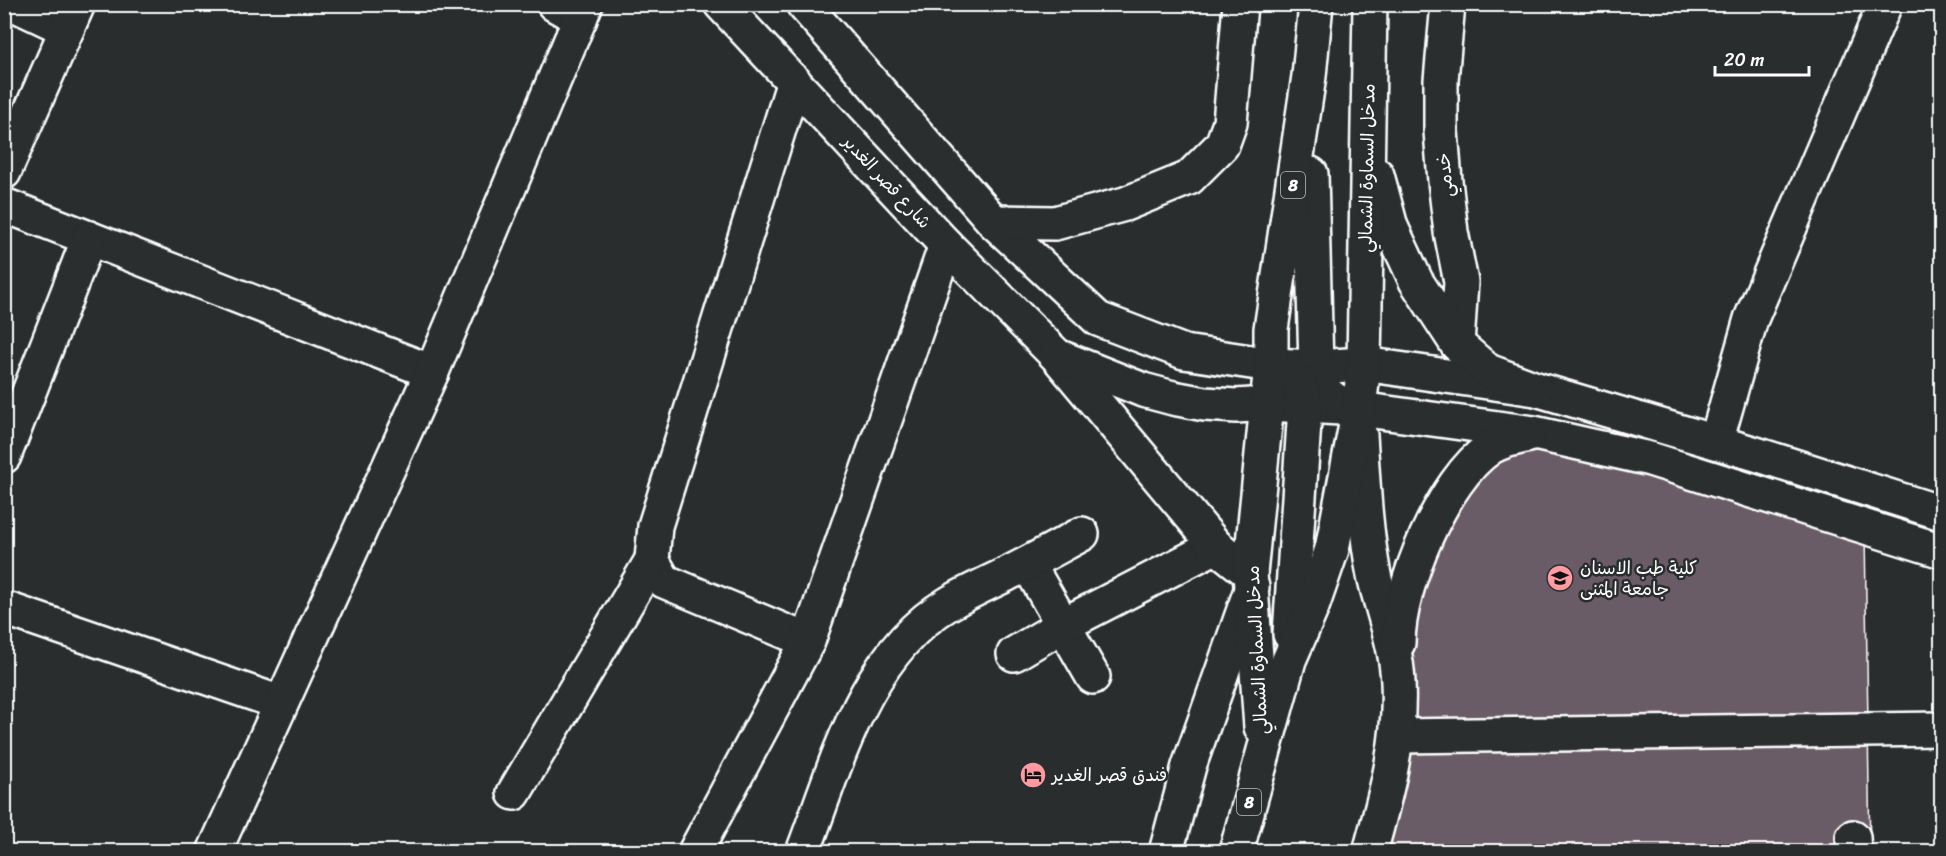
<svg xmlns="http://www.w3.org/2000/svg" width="1946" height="856" font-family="Sriracha,'Playpen Sans Arabic',sans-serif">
  <rect width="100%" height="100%" fill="#2a2d2e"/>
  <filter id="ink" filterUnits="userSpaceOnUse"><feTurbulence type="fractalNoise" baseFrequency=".0167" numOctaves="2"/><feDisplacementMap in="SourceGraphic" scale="12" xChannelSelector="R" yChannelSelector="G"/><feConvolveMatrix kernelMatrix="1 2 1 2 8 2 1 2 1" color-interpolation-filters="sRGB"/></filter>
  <g filter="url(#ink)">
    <!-- building -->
    <path fill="#6b5c66" stroke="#fff" stroke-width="1.5" d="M1520 438 1865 534 1870 852H1377L1400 637 1447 512Z"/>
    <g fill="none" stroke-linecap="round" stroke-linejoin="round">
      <defs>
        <g id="minor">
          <path d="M14 4 67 29"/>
          <path d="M554 4 580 19"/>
          <path d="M794 81 655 526 652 560 664 581 808 641"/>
          <path d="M4 172 78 4"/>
          <path d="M4 205 432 372"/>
          <path d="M1716 442 1751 319 1885 4"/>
          <path d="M4 456 89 238"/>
          <path d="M1028 564 1093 677"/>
          <path d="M4 608 281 703"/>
          <path d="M1014 654 1063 625 1216 546"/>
          <path d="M1398 736 1942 729"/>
          <path d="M514 793 652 560"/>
          <path d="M1853 837 1854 852"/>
          <path d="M214 852 432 372 586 4"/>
          <path d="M695 852 808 641 946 245"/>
          <path d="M803 852C836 766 864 654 948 604 966 593 986 584 1005 575 1031 562 1056 548 1082 534"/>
        </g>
        <g id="major">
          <path d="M721 4 946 245 1057 356 1216 546 1250 573"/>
          <path d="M803 4 994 222 1098 319 1184 352 1271 365 1316 367 1364 364 1536 389 1756 454 1942 513"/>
          <path d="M1448 4 1441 80V131L1445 181 1451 232 1461 282 1457 344"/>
          <path d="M994 222 1055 223 1125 204 1189 178 1222 145 1230 123 1240 4"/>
          <path d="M1057 356 1143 390 1173 398 1205 404 1236 406 1268 404 1359 409 1534 433 1650 459 1942 551"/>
          <path d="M1360 435C1363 480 1365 530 1374 575 1382 612 1396 642 1398 682 1401 742 1386 794 1370 852"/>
          <path d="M1398 643C1398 587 1443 479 1490 448 1501 440 1517 438 1529 435"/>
          <path d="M1166 852 1189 766 1252 587"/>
        </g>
        <g id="highway">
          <path d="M1311 174 1316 367C1322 395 1332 402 1359 409"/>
          <path d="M1377 175 1391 227 1416 281 1457 344 1488 371 1536 389"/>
          <path d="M1279 368C1298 375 1303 388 1305 407L1290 634"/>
          <path d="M1261 727 1250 573 1271 365V329L1309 76 1316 4"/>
          <path d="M1236 852 1289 660 1312 607 1332 549 1359 409 1364 364 1370 4"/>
        </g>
      </defs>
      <!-- minor casing -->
      <use href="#minor" stroke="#fff" stroke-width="38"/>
      <!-- major casing -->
      <use href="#major" stroke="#fff" stroke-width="38"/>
      <!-- highway casing -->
      <use href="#highway" stroke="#fff" stroke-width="38"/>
      <!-- minor -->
      <use href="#minor" stroke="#2a2d2e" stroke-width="33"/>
      <!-- major -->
      <use href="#major" stroke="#2a2d2e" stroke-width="33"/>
      <!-- highway -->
      <use href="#highway" stroke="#2a2d2e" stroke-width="33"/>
    </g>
  </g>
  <!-- icons -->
  <defs>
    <symbol id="university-disc" viewBox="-11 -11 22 22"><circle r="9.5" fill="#ff9aa2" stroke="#2a2d2e"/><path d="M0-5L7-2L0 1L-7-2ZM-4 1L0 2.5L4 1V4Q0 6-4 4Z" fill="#111"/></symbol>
    <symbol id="hotel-disc" viewBox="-11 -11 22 22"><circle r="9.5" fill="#ff9aa2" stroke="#2a2d2e"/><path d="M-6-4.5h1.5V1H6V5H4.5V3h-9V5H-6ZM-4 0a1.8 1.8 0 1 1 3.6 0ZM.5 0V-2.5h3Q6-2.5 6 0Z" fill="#111"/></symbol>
  </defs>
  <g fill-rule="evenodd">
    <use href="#university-disc" x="1545" y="563" width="30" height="30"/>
    <use href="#hotel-disc" x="1018" y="760" width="30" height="30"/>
  </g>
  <g text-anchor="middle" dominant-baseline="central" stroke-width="5" stroke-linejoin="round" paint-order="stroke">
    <!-- shield labels -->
    <g fill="#2a2d2e" stroke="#bfc0c0" stroke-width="1.5">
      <rect x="1281" y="172" width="24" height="26" rx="4.5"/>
      <rect x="1237" y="789" width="24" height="26" rx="4.5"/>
    </g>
    <g font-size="16" font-weight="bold" fill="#fff">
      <text x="1293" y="185">8</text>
      <text x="1249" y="802">8</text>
    </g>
    <!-- street labels -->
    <g font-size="18" fill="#fff" stroke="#2a2d2e">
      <text transform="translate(1367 168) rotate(-89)">مدخل السماوة الشمالي</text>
      <text transform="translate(1445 175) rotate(-95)">خدمي</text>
      <text transform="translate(887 182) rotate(47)">شارع قصر الغدير</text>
      <text transform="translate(1257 650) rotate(-93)">مدخل السماوة الشمالي</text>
    </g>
    <!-- poi labels -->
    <g font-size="18" fill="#fff" stroke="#2a2d2e" text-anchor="start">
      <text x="1580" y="568">كلية طب الاسنان<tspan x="1580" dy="21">جامعة المثنى</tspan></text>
      <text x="1052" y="775">فندق قصر الغدير</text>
    </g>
  </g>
  <!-- margin -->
  <rect width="1946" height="856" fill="none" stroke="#2a2d2e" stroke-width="24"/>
  <rect x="12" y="12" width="1922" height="832" fill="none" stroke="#fff" stroke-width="2" filter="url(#ink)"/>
  <!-- scale -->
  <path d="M1715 66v9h94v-9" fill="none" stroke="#ffffff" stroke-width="3"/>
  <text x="1724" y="66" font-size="18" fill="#ffffff" stroke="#2a2d2e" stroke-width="4.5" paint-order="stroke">20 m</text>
</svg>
